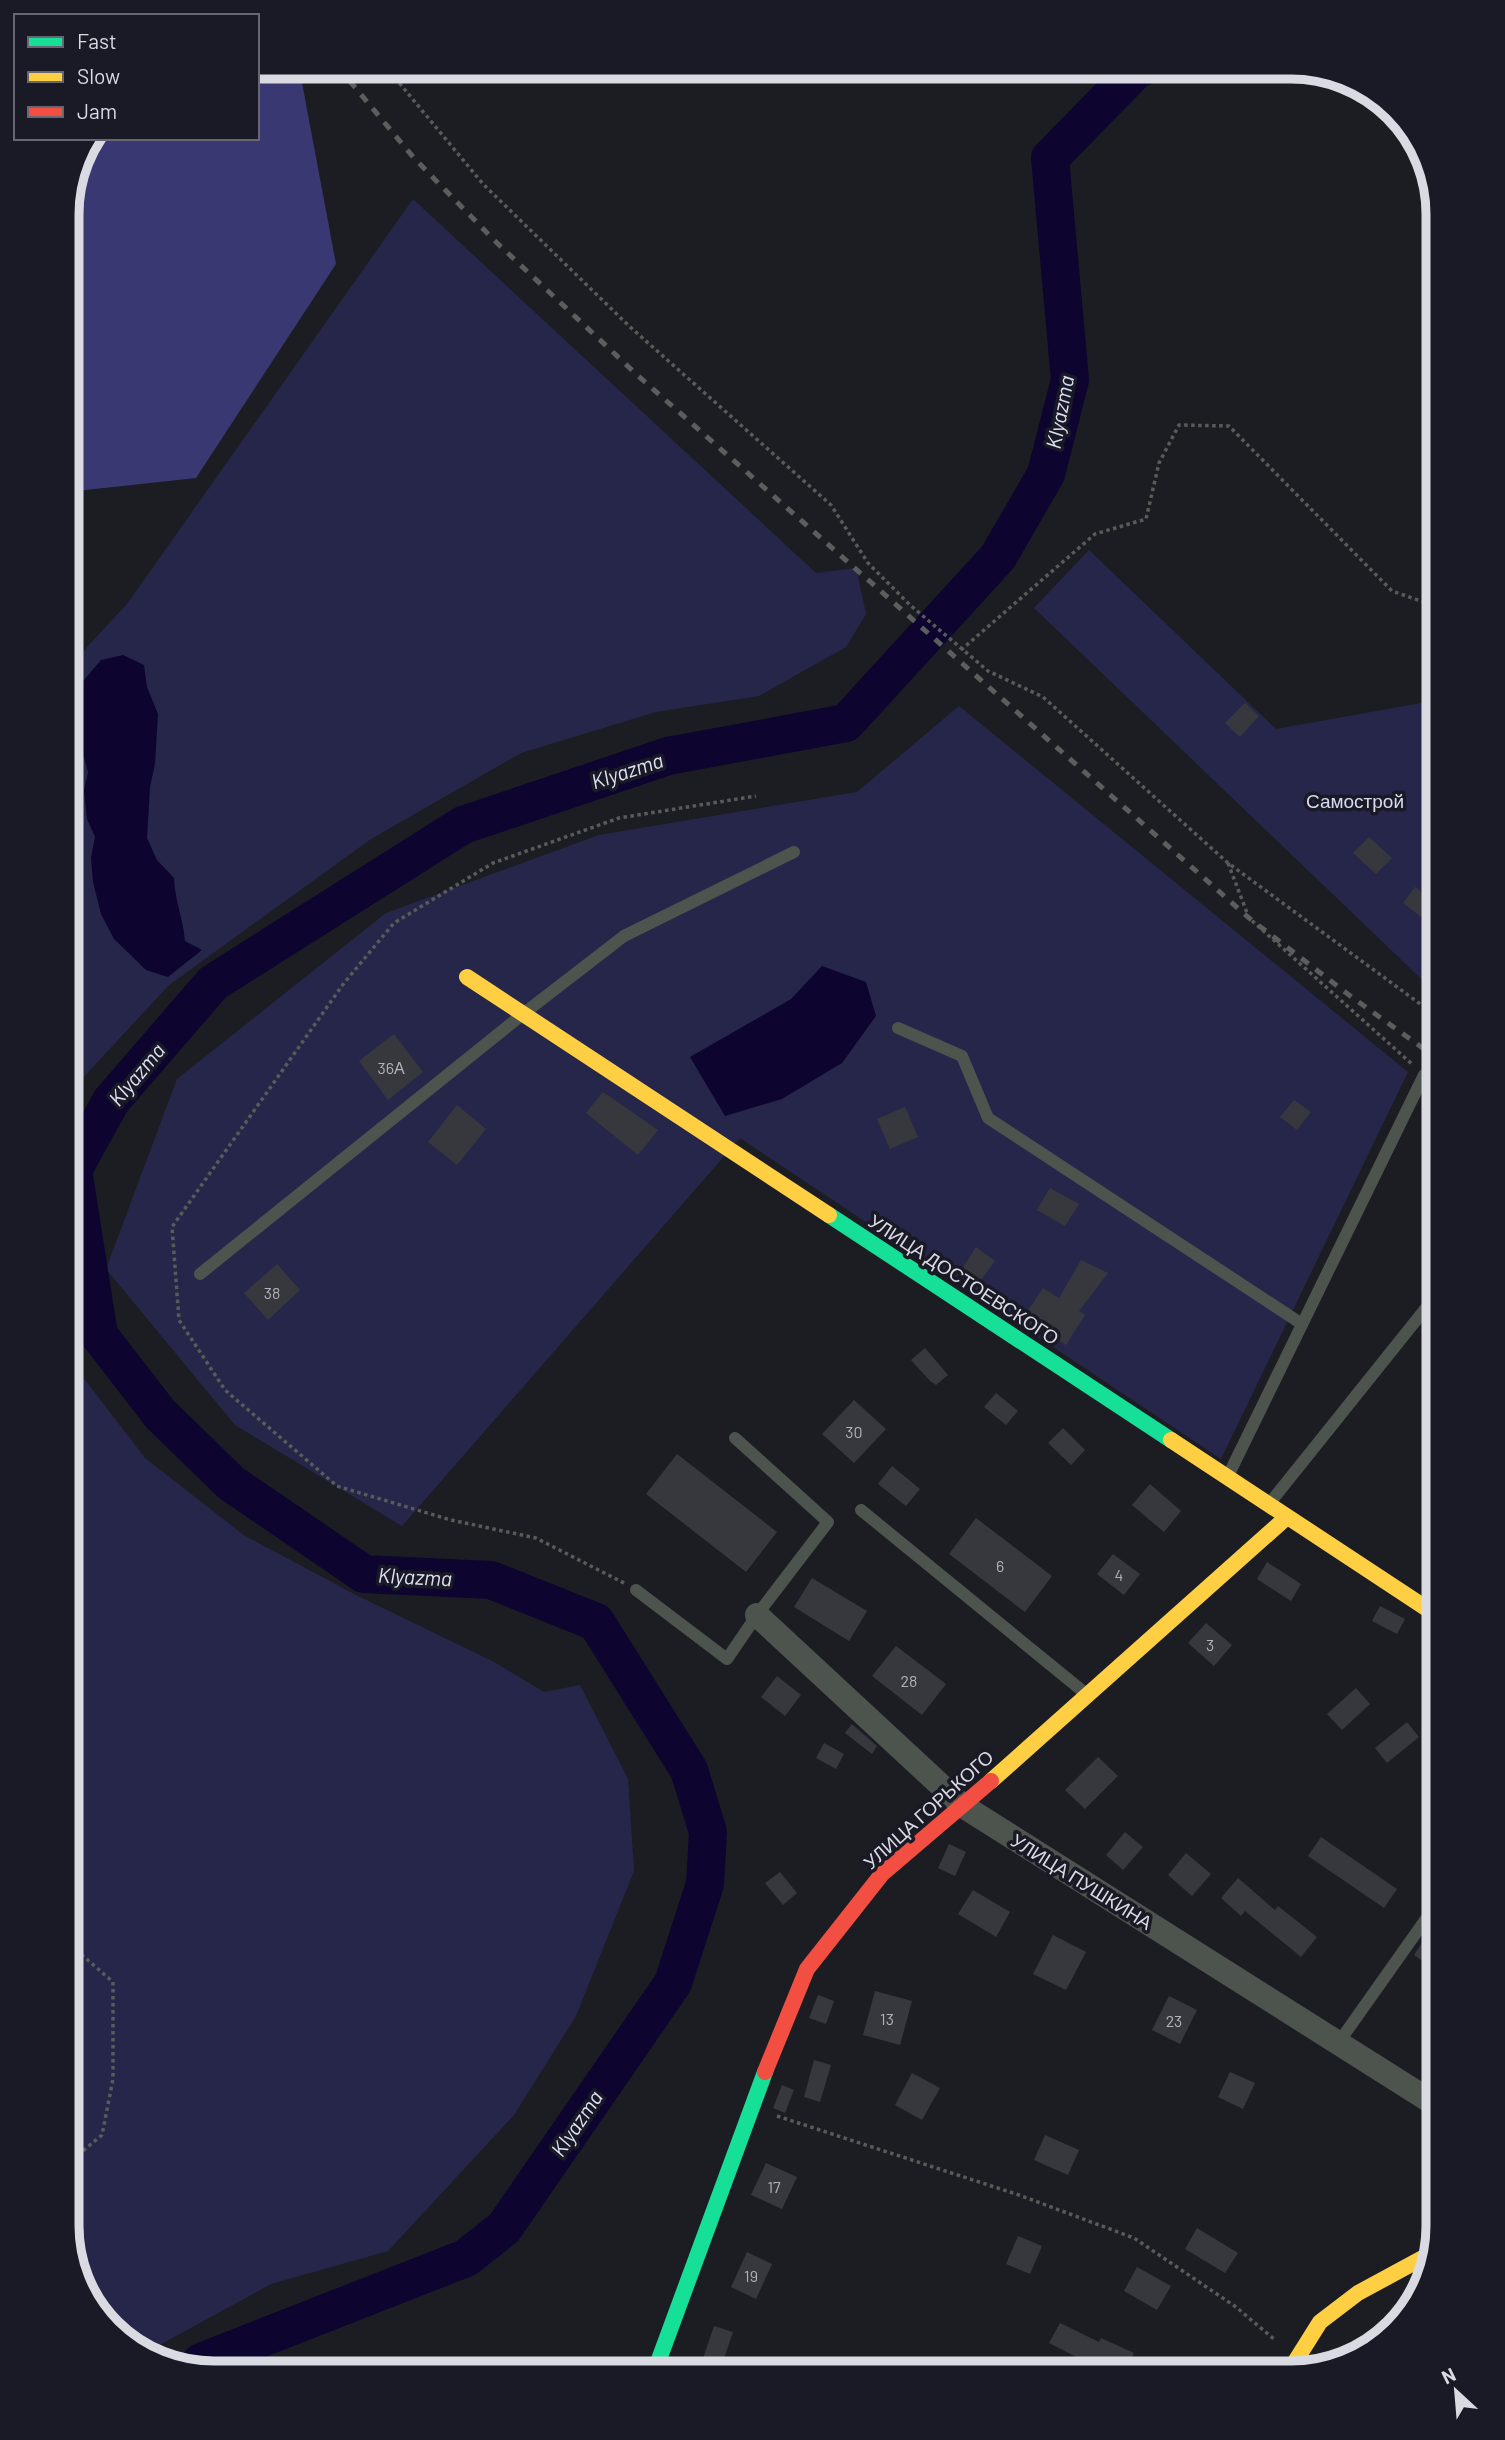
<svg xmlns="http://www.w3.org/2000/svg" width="1505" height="2440" font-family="Barlow,sans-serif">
  <rect width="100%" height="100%" fill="#1c1d23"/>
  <!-- green -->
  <g fill="#26264a">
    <path d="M413 199 816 573 856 568 866 614 846 647 759 696 656 712 521 753 371 839 169 985 67 1095V675L87 647 127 604Z"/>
    <path d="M1089 550 1276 729 1438 700V995L1034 608Z"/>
    <path d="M959 706 1408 1072 1221 1459 740 1138 402 1526 235 1425 106 1269 177 1079 386 913 599 835 857 792Z"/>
    <path d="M67 1351 69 1359 145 1458 245 1536 356 1595 494 1662 544 1692 580 1685 628 1779 634 1871 576 2016 514 2115 388 2251 271 2284 145 2353 132 2349 82 2292 67 2226Z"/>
  </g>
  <!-- forest -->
  <path fill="#393873" d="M257 67H297L300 72 336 264 196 478 67 492V204C72 181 77 158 90 138H257Z"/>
  <!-- water -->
  <g fill="#0d0430">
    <path d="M123 655 144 665 147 687 158 714 155 764 150 787 147 838 157 860 174 878C175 902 183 917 185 941L202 950 168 977 146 970 114 939 101 914 93 882 91 858 95 837 87 819 84 791 88 772 75 725 79 686 101 660Z"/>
    <path d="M822 966 866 982 876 1016 842 1063 782 1099 725 1116 690 1057 791 999Z"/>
  </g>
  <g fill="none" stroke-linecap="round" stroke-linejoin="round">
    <!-- river -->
    <path stroke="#0d0430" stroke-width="38" d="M194 2370 201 2362 466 2258 504 2228 673 1983 705 1884 708 1832 689 1770 596 1622 491 1580 364 1574 231 1483 160 1414 99 1335 73 1170 111 1101 213 983 463 825 668 756 846 723 998 557 1046 474 1070 380 1050 158 1137 69 1143 67"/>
  </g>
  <!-- building -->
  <g fill="#37383d">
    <path d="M1245 703 1259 716 1240 737 1225 723Z"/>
    <path d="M1369 837 1392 858 1376 874 1353 853Z"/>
    <path d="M1415 887 1438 905V930L1403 903Z"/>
    <path d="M394 1034 423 1072 388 1100 359 1061Z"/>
    <path d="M603 1092 658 1130 638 1155 586 1113Z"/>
    <path d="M1294 1100 1311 1112 1297 1130 1280 1117Z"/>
    <path d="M457 1105 486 1129 457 1165 428 1142Z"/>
    <path d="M905 1107 918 1137 890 1149 877 1119Z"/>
    <path d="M1050 1188 1079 1204 1065 1226 1037 1210Z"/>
    <path d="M976 1247 995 1261 981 1280 962 1269Z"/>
    <path d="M1081 1260 1108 1273 1079 1311 1085 1315 1066 1345 1023 1318 1043 1288 1059 1298Z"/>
    <path d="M277 1264 300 1290 268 1320 244 1293Z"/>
    <path d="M925 1348 948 1375 936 1385 930 1381 911 1360Z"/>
    <path d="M996 1393 1018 1411 1006 1425 984 1407Z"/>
    <path d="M854 1400 886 1429 854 1463 822 1434Z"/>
    <path d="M1063 1428 1085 1450 1071 1465 1048 1443Z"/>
    <path d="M677 1454 777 1532 746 1572 646 1494Z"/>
    <path d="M892 1466 920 1489 906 1506 878 1484Z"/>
    <path d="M1150 1484 1181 1511 1164 1532 1132 1505Z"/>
    <path d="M976 1518 1052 1576 1025 1612 949 1554Z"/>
    <path d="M1113 1554 1140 1574 1124 1595 1097 1574Z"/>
    <path d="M1267 1562 1301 1584 1291 1601 1257 1579Z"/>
    <path d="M812 1578 867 1611 849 1641 794 1607Z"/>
    <path d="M1380 1606 1405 1619 1397 1634 1372 1621Z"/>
    <path d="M1206 1623 1232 1645 1214 1666 1188 1643Z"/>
    <path d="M896 1646 946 1684 922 1715 872 1676Z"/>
    <path d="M777 1676 801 1695 785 1716 761 1697Z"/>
    <path d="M1356 1688 1370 1704 1342 1730 1327 1714Z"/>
    <path d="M1407 1722 1419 1737 1387 1763 1375 1748Z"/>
    <path d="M852 1724 877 1746 872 1754 845 1733Z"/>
    <path d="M824 1743 844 1754 836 1769 816 1758Z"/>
    <path d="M1098 1757 1118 1776 1085 1809 1065 1790Z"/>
    <path d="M1125 1832 1143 1847 1123 1870 1106 1855Z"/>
    <path d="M1321 1837 1397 1889 1384 1908 1308 1856Z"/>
    <path d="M949 1844 966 1852 955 1876 938 1868Z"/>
    <path d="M1186 1853 1211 1874 1192 1896 1168 1875Z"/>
    <path d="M780 1872 797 1893 783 1905 765 1883Z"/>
    <path d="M1238 1878 1275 1910 1278 1906 1317 1937 1301 1957 1245 1911 1241 1916 1221 1898Z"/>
    <path d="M973 1890 1010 1912 996 1937 958 1914Z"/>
    <path d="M1053 1935 1086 1952 1066 1990 1033 1974Z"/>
    <path d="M1425 1938 1438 1948V1972L1414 1955Z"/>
    <path d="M875 1991 912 2001 900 2045 863 2035Z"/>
    <path d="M818 1995 834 2001 826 2024 809 2018Z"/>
    <path d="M1169 1996 1197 2010 1180 2044 1152 2030Z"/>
    <path d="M814 2060 831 2065 820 2102 804 2097Z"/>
    <path d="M1230 2072 1255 2083 1243 2109 1218 2097Z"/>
    <path d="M912 2073 940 2088 922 2120 895 2105Z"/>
    <path d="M782 2085 794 2090 785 2113 773 2108Z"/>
    <path d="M1045 2135 1079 2150 1068 2175 1034 2160Z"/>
    <path d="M766 2163 797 2177 782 2209 751 2195Z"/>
    <path d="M1197 2228 1238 2253 1225 2273 1185 2249Z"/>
    <path d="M1018 2236 1042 2246 1030 2274 1006 2264Z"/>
    <path d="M747 2252 772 2264 756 2299 731 2287Z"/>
    <path d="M1137 2267 1171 2286 1157 2310 1124 2291Z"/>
    <path d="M1060 2323 1099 2342 1101 2338 1134 2353 1125 2373H1108L1049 2343Z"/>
    <path d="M714 2326 733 2332 719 2373H698Z"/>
  </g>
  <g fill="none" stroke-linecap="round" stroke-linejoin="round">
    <!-- path -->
    <g stroke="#585c59" stroke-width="3.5" stroke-dasharray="3.5 3.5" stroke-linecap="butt">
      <path d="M386 67 483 184 629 326 831 505 868 563 910 605 988 671 1043 697 1228 863 1438 1017"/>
      <path d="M961 650 1095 534 1146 519 1159 463 1179 425 1229 426 1392 591 1438 607"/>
      <path d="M1228 863 1249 918 1413 1065"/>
      <path d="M624 1583 536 1538 451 1520 337 1486 225 1390 179 1320 172 1227 344 983 394 923 493 863 619 818 756 796"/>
      <path d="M777 2116 1019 2195 1134 2238 1236 2307 1275 2340"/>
      <path d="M67 2164 102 2135 113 2079V1982L67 1942"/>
    </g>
    <!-- lane -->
    <g stroke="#4d534d" stroke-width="12">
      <path d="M898 1028 962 1056 988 1118 1302 1324"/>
      <path d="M200 1274 523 1014 624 936 794 852"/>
      <path d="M1228 1476 1424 1075"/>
      <path d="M1269 1504 1438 1293"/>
      <path d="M861 1510 1085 1693"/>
      <path d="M636 1590 727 1659 757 1615 828 1522 735 1438"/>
      <path d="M1339 2042 1438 1902"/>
    </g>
    <!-- street -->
    <path stroke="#4d534d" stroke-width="24" d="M757 1615 963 1806 1438 2106"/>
    <!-- fast -->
    <g stroke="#16e098" stroke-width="16">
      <path d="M829 1215 1171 1440"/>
      <path d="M654 2373 765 2072"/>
    </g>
    <!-- slow -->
    <g stroke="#ffcf43" stroke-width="16">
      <path d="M467 977 829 1215"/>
      <path d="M1171 1440 1438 1616"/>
      <path d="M991 1781 1287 1517"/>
      <path d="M1288 2373 1320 2322 1358 2293 1430 2254"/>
    </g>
    <!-- jam -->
    <path stroke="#f24e42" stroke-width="16" d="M765 2072 807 1969 882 1874 991 1781"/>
    <!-- rail -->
    <path stroke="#5a5e5c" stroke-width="5" stroke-dasharray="9 9" stroke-linecap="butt" d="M338 67 414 158 495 241 635 373 1249 918 1349 995 1438 1059"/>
  </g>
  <g text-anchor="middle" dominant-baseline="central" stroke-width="7" stroke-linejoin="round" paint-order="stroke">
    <!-- number labels -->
    <g font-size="16" fill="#b0b2b9">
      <text x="391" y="1067">36А</text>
      <text x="272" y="1292">38</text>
      <text x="854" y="1431">30</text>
      <text x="1000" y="1565">6</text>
      <text x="1119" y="1574">4</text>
      <text x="1210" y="1644">3</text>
      <text x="909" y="1680">28</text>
      <text x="887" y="2018">13</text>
      <text x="1174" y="2020">23</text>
      <text x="774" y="2186">17</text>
      <text x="751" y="2275">19</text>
    </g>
    <!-- park labels -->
    <g font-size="19" fill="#d8daef" stroke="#191a26">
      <text x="1355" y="800">Самострой</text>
    </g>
    <!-- street labels -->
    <g font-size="19" fill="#d9dae2" stroke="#191a26">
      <text transform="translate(964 1279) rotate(33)">УЛИЦА ДОСТОЕВСКОГО</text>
      <text transform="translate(928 1809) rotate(-42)">УЛИЦА ГОРЬКОГО</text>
      <text transform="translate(1082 1881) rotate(32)">УЛИЦА ПУШКИНА</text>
    </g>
    <!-- water labels -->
    <g font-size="21" font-style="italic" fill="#dfe1f6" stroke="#191a26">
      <text transform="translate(1059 412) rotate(-79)">Klyazma</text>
      <text transform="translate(627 770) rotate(-18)">Klyazma</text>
      <text transform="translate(136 1074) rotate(-50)">Klyazma</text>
      <text transform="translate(415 1576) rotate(3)">Klyazma</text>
      <text transform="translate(576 2123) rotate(-56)">Klyazma</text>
    </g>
  </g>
  <!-- crop -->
  <path d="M0 0H1505V2440H0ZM214 79H1291A135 135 0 0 1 1426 214V2226A135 135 0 0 1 1291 2361H214A135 135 0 0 1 79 2226V214A135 135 0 0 1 214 79Z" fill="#191a26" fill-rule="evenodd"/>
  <path fill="none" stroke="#d9dae2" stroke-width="9" d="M214 79H1291A135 135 0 0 1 1426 214V2226A135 135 0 0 1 1291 2361H214A135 135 0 0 1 79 2226V214A135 135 0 0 1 214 79Z"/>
  <!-- legend -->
  <rect x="14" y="14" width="245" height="126" fill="#191a26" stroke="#666771" stroke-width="2"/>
  <rect x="28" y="37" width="35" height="10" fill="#16e098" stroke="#666771" stroke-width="2"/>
  <text x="77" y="49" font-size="21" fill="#d9dae2">Fast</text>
  <rect x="28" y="72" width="35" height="10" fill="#ffcf43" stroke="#666771" stroke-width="2"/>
  <text x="77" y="84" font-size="21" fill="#d9dae2">Slow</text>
  <rect x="28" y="107" width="35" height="10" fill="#f24e42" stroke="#666771" stroke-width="2"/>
  <text x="77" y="119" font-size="21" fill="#d9dae2">Jam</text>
  <!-- north arrow -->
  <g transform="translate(1456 2391) rotate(334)" stroke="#191a26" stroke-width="5" paint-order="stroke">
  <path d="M0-5L12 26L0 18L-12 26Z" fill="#d9dae2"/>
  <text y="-10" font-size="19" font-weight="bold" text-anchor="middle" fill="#d9dae2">N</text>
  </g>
</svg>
